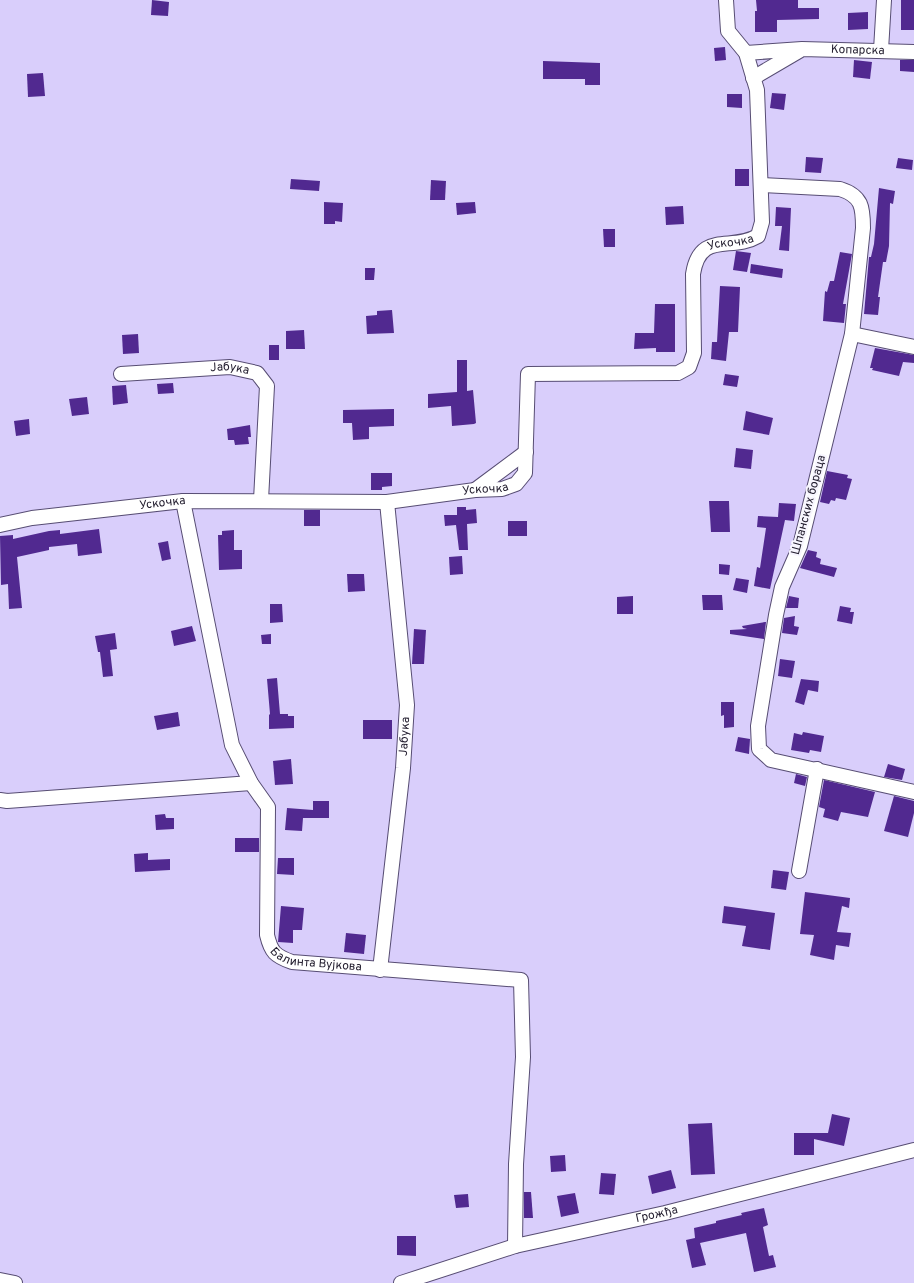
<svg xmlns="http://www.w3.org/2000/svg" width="914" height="1283" font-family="Overpass,sans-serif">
  <rect width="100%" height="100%" fill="#d9cefb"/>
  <!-- building -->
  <g fill="#512990">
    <path d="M152 0 169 2 168 16 151 15Z"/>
    <path d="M756 0H798V8H819V19L777 20V32H755V11H757Z"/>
    <rect x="901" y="0" width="13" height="30"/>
    <path d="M868 12V29L848 30V13Z"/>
    <path d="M725 47 726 60 715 61 714 48Z"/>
    <path d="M854 60 872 62 870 79 853 77Z"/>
    <path d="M900 60H914V72L900 71Z"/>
    <path d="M543 61 600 63V85H585V79H543Z"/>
    <path d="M43 73 45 96 28 97 27 74Z"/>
    <path d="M772 93 786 94 784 110 770 108Z"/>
    <path d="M727 94H742V108L727 107Z"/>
    <path d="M806 157 823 158 821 173 805 172Z"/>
    <path d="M898 158 913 160 912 170 896 168Z"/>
    <rect x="735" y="169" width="14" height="17"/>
    <path d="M291 179 320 181 319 191 290 189Z"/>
    <path d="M431 180 446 181 445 200H430Z"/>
    <path d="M879 188 895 191 893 204 890 203 889 246 886 262H883L878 297H880L878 315 864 314 869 257H871L874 244Z"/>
    <path d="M324 202 343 203 342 222 335 221V224H324Z"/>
    <path d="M475 202 476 213 457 215 456 203Z"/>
    <path d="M683 206 684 224 666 225 665 207Z"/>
    <path d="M776 207 791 208 789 251 779 250 782 226H775Z"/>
    <path d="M603 229H615V247H604Z"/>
    <path d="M736 251 751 253 747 272 733 270Z"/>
    <path d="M840 252 852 254 843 304H846L844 323 823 321 825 291 827 292 830 281H834Z"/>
    <path d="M751 264 783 269 782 278 750 273Z"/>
    <path d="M365 268H375L374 280H365Z"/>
    <path d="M720 286 740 287 738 332H729L726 361 711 359 712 342H717Z"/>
    <path d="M655 304H675V352H656V348L634 349 635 333H654Z"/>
    <path d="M392 310 394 333 367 334 366 316 377 315V311Z"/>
    <path d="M304 330 305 349H286V331Z"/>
    <path d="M138 334 139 353 123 354 122 335Z"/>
    <rect x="269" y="345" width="10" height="15"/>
    <path d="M875 348 914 355V363L903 362 899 376 872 370 873 368H870Z"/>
    <path d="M457 360H467V391L473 390 476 423 474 424 452 426 451 406 428 408V394L457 392Z"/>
    <path d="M725 374 739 376 737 387 723 385Z"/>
    <path d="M173 383 174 393 158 394 157 384Z"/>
    <path d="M126 385 128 403 113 405 112 386Z"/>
    <path d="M87 397 89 414 72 416 69 399Z"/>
    <path d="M394 409V426L369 427V439L353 440 352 423H343V410Z"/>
    <path d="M746 411 773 418 769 435 743 430Z"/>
    <path d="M29 419 30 434 16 436 14 421Z"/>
    <path d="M250 425 251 437H248L249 444 235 445 234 440H228L227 429Z"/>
    <path d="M736 448 753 450 751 469 734 467Z"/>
    <path d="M827 471 848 475 847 478 852 479 846 500 836 498 835 501 831 500 829 504 820 502Z"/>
    <path d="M371 473H392V486L382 487V490H371Z"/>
    <path d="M709 501H729L730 532H711Z"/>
    <path d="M779 503 796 504 794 521 785 520 770 589 754 586 757 567 760 568 766 528 757 527 758 516 778 517Z"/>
    <path d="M457 507H466V510L476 509 477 523 467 524 468 550H459L456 525 445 526 444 515H457Z"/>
    <rect x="304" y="510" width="16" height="16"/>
    <rect x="508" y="521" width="19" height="15"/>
    <path d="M99 529 102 553 78 556 77 544 49 547V550L17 557 22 608 9 609 8 584 1 585 0 536 13 535V539L49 531 60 530V534Z"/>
    <path d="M234 530V550H242V569L219 570 218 535H222V531Z"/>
    <path d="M168 541 171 559 162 561 158 543Z"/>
    <path d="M808 550 817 552 816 557 821 559 820 564 837 568 834 577 800 568Z"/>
    <path d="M462 556 463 574 450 575 449 557Z"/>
    <path d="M719 564 730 565 729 575 719 574Z"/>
    <path d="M347 574H364L365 591 348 592Z"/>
    <path d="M736 578 749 580 747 593 733 590Z"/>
    <path d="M702 595H722L723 610H703Z"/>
    <path d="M633 596V614H617V597Z"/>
    <path d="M789 596 799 598 798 608H786Z"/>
    <path d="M270 604H282L283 622 270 623Z"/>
    <path d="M840 606 851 608 850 612H854L852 624 837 621Z"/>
    <path d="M795 616 794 626 799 627 797 635 782 633 784 618Z"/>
    <path d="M765 622H766L764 639 730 634V630L747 629 743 628 742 626Z"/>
    <path d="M192 626 196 641 174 646 171 631Z"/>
    <path d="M414 629 426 630 424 664H412Z"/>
    <path d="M115 633 117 649 110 650 113 676 103 677 100 652H98L95 636Z"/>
    <path d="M271 634V644H262L261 635Z"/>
    <path d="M780 659 795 661 792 678 778 676Z"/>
    <path d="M277 678 280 714H288V716H294V728L269 729V715L270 714 267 679Z"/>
    <path d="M801 679 819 681 818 692 808 690 804 705 795 702Z"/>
    <path d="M721 702H734V727L724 728V715L721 716Z"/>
    <path d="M178 712 180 726 157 730 154 716Z"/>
    <rect x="363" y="720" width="29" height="19"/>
    <path d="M803 732 824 736 821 752 810 750 809 753 791 750 794 733 802 735Z"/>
    <path d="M738 737 750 739 749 754 735 751Z"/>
    <path d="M291 759 293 784 275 785 273 761Z"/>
    <path d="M888 764 905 769 902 780 884 777Z"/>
    <path d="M796 774 807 777 805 786 794 783Z"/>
    <path d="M824 780 875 792 868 817 841 812 838 821 823 817 825 809 819 807Z"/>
    <path d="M894 796 914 801V813L908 837 884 831Z"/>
    <path d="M313 801H329V818H303L302 831 285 830 287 808 313 810Z"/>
    <path d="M165 814 166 818H174V829L156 830 155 815Z"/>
    <rect x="235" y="838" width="24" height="14"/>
    <path d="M148 853V860L170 859V870L135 872 134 854Z"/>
    <path d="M278 858H294V875L277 874Z"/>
    <path d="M773 870 789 872 786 890 771 888Z"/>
    <path d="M805 892 850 898 849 908 842 906 837 932 851 933 849 947 836 945 834 960 810 955 814 935 800 934Z"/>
    <path d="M281 906 304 908 302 930H293V943L278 942Z"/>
    <path d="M724 906 775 913 770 950 742 946 746 926 722 923Z"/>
    <path d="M346 933 366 935 364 954 344 952Z"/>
    <path d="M832 1114 850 1118 844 1146 814 1139V1155H794V1133H828Z"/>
    <path d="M712 1123 715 1174 691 1175 688 1124Z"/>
    <path d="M565 1155 566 1171 551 1172 550 1156Z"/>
    <path d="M671 1170 676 1188 652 1194 648 1176Z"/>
    <path d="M601 1173 616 1174 614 1195 599 1194Z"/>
    <path d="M524 1192H531L533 1218H524Z"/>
    <path d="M575 1193 579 1213 561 1217 557 1196Z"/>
    <path d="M468 1194 469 1207 456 1208 454 1195Z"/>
    <path d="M764 1208 768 1225 763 1227 769 1256 773 1255 776 1267 754 1272 746 1233 700 1243 706 1265 692 1268 686 1240 695 1238 694 1228 716 1223V1221L742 1215 741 1213Z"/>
    <path d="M397 1236H416V1256L397 1255Z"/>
  </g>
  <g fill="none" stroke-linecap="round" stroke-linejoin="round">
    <defs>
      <g id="street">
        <path d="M881 50 884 0"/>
        <path id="s1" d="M746 53 802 49 914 52"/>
        <path d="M753 78 799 51"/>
        <path d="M761 185 840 189C862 196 863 207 863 228L852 334 800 546 782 587 776 615 758 726 759 749 771 760 914 792"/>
        <path d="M852 334 914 347"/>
        <path id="s2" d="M121 374 230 367 257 373 267 386 261 500"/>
        <path d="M475 490 526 452"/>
        <path id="s3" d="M183 501 232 745 251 783 268 807 267 935C271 952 275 956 292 962L521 980 523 1057 516 1164 515 1246"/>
        <path id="s4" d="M0 525 32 518 183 501 387 502 475 490 502 489 516 484 525 473 528 374 678 373 689 367 694 353 693 274C700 230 731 252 758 236L762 222 757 90 746 53 728 31 726 0"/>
        <path d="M0 800 7 801 251 783"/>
        <path d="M799 871 817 769"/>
        <path id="s5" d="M380 970 403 768 407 705 387 502"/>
        <path d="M0 1280 15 1283"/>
        <path id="s6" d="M401 1283 515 1246 665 1213 914 1150"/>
      </g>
    </defs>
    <!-- street casing -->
    <use href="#street" stroke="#574d73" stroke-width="16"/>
    <!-- street -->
    <use href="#street" stroke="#fff" stroke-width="14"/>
  </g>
  <g text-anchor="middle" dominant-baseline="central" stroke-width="4" stroke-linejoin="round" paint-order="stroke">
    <!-- street labels -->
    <g font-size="12" fill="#252031" stroke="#f7f5fe">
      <text stroke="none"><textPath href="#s1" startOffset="112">Копарска</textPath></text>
      <text stroke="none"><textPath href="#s4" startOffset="944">Ускочка</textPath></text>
      <text stroke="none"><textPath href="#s2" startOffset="109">Јабука</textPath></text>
      <text stroke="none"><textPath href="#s4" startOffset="488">Ускочка</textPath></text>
      <text stroke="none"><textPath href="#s4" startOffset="164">Ускочка</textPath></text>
      <text transform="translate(809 505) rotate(-75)">Шпанских бораца</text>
      <text stroke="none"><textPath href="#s5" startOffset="235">Јабука</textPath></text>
      <text stroke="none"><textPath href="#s3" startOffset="511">Балинта Вујкова</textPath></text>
      <text stroke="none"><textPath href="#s6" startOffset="265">Грожђа</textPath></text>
    </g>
  </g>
</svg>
